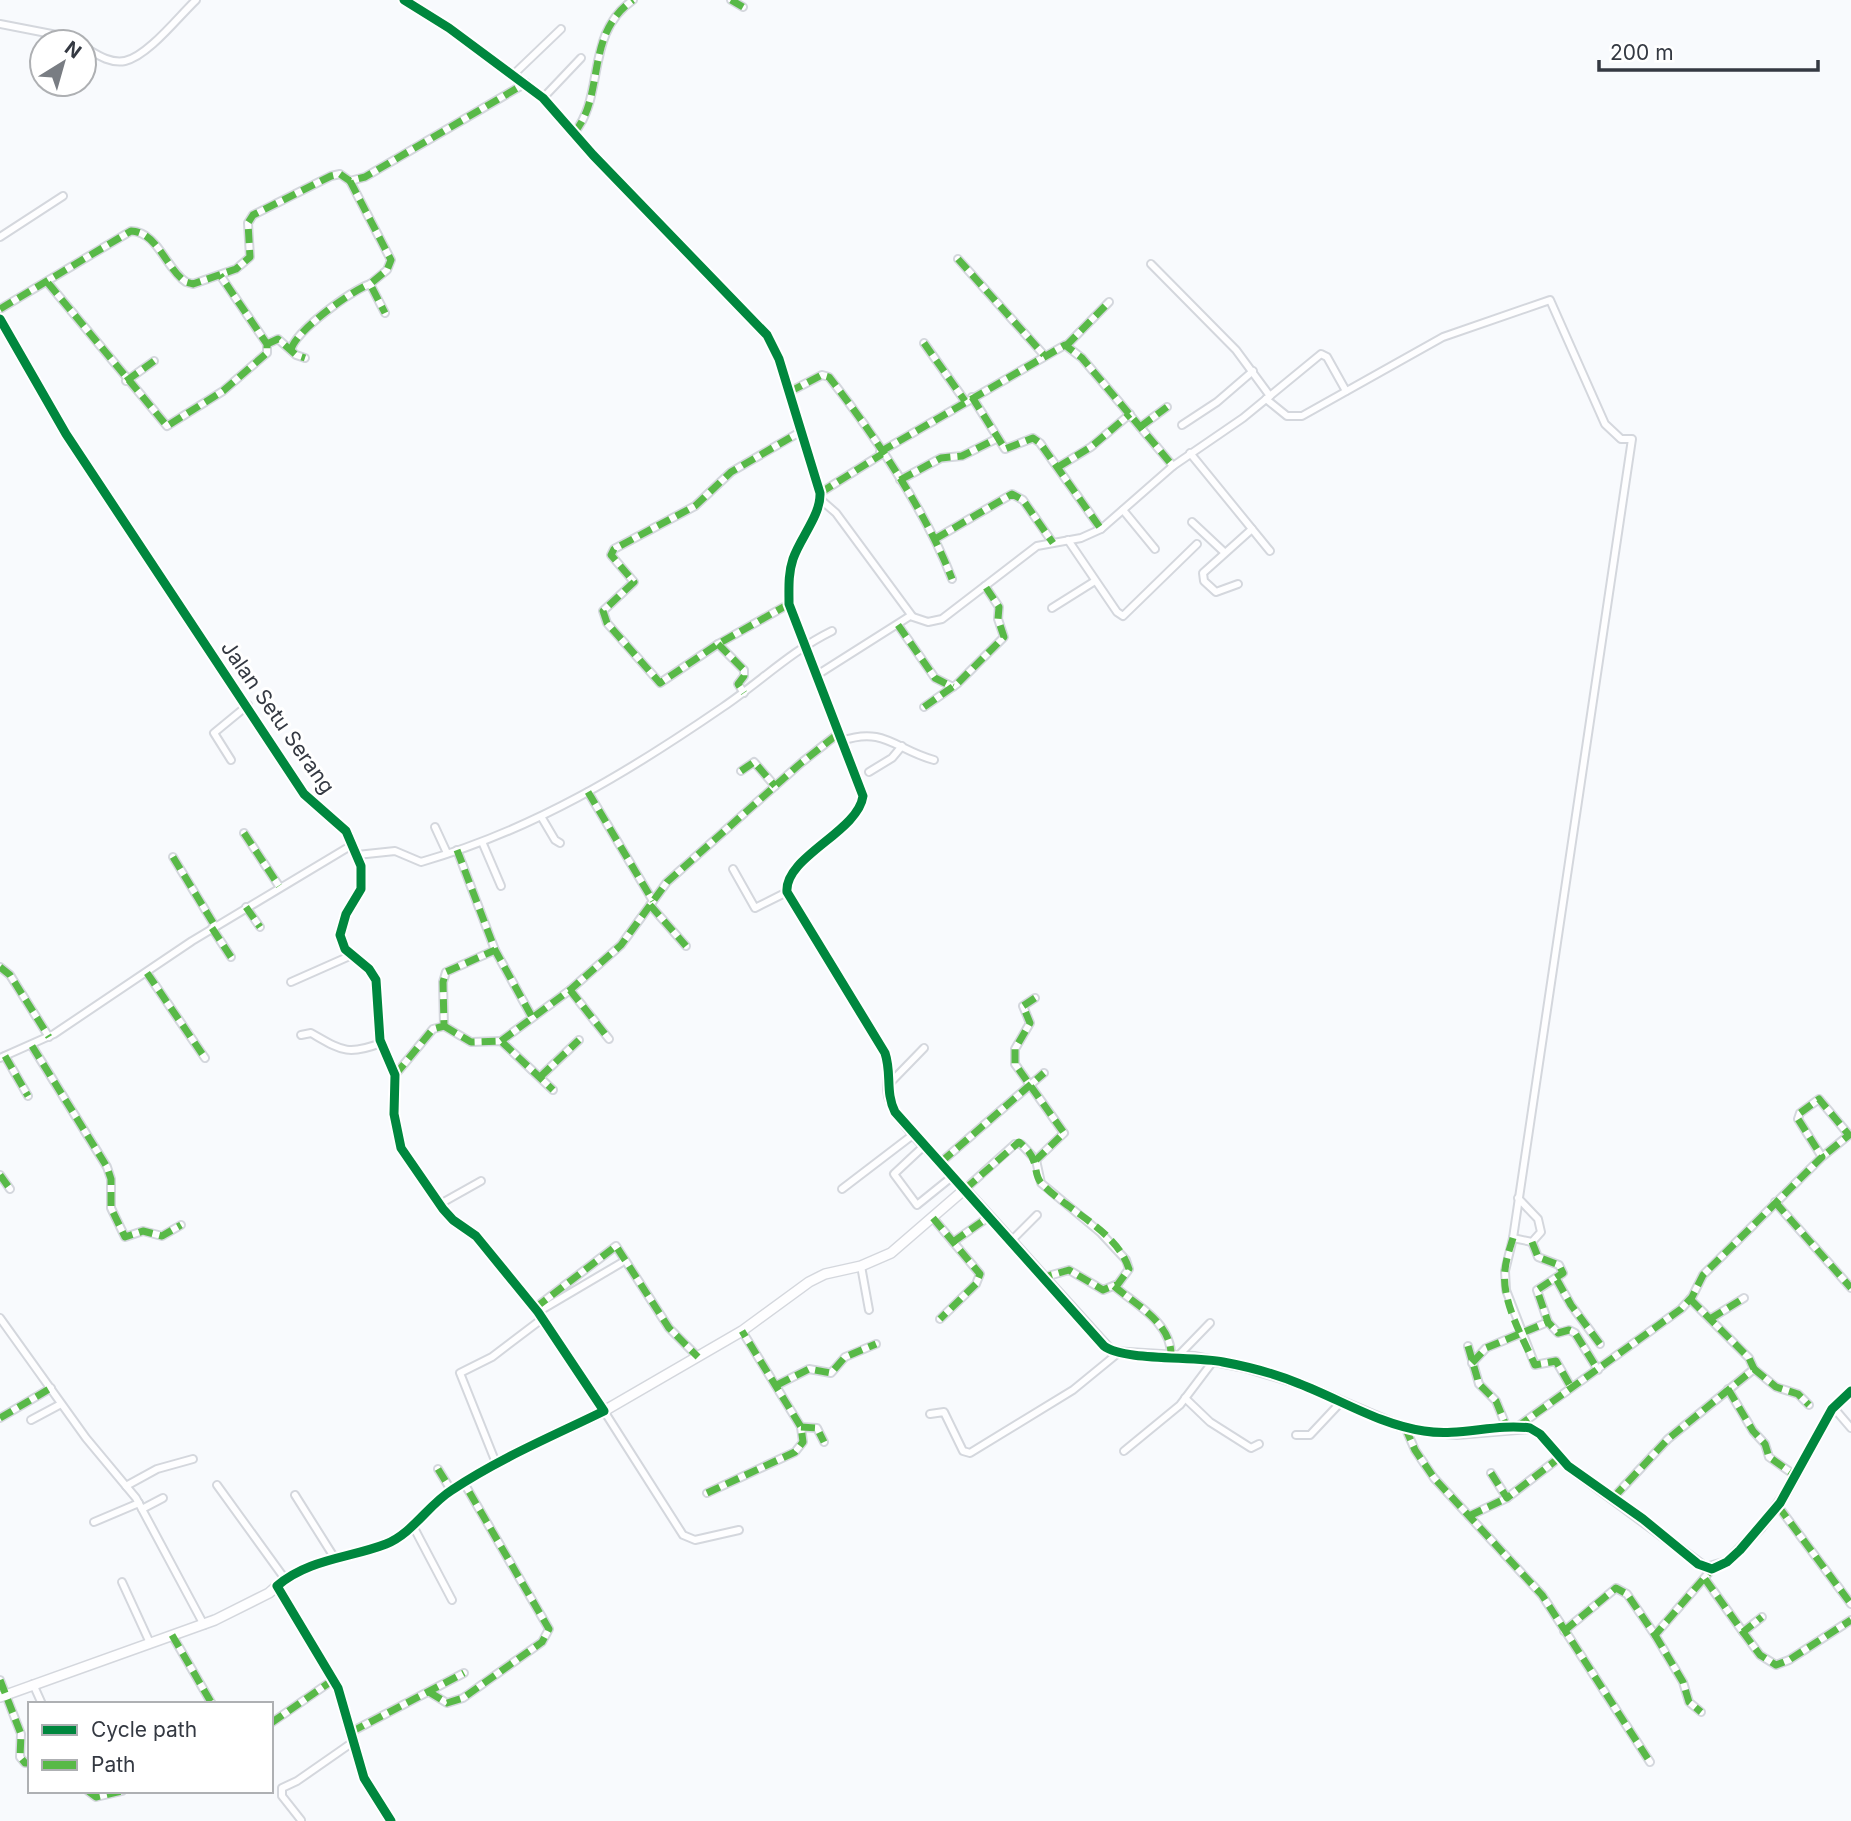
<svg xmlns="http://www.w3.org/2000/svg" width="1851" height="1821" font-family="Inter,sans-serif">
  <rect width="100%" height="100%" fill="#f8fafd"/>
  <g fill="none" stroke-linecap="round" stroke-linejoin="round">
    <defs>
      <g id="street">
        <path d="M404 0 449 28 543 98 593 155 767 335 779 359 820 493C821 515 800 538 793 559 788 574 789 588 789 604L863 796C858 832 784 857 787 892L885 1053C891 1069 883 1087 890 1102 903 1132 943 1164 965 1189L1015 1144H1021L1036 1160 1041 1183 1101 1233 1126 1260 1129 1269 1118 1284 1103 1290 1069 1270 1045 1277"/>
        <path d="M731 0 743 7"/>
        <path d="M0 24 62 36 75 42"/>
        <path d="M84 47C96 54 110 64 125 61 148 56 179 16 196 0"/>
        <path d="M514 74 561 29"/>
        <path d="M543 98 581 58"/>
        <path d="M574 133C606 95 584 34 633 0"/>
        <path d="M350 181 391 260 387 270 370 284 385 313"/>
        <path d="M0 237 63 196"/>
        <path d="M958 259 1044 355"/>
        <path d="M1151 264 1236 350 1270 396"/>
        <path d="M48 283 167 426 223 391 267 353V344L220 275"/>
        <path d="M0 309 131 231C158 232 166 269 186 282L193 284 236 269 250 257 248 223 253 215 331 176 340 174 350 181 365 177 526 83"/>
        <path d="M924 343 965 401"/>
        <path d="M267 344 278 339 296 355 305 358"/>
        <path d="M1066 346 1109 302"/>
        <path d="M291 350C295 331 351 291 370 284"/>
        <path d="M126 381 154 361"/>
        <path d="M789 392 822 375 829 377C873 433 927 513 952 579"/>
        <path d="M972 397 1005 449 1033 438 1040 443 1101 529"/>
        <path d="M1266 399 1287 416H1302L1443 337 1550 300 1605 424 1621 439H1632L1513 1238 1505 1271 1506 1290 1535 1365 1556 1361 1571 1387"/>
        <path d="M1182 425 1217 402 1253 371"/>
        <path d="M1140 427 1167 407"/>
        <path d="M880 452 1065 345 1082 358 1173 466"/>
        <path d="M1190 453 1270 551"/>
        <path d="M1058 467 1091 447 1130 414"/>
        <path d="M900 480 941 458 962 456 998 438"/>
        <path d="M820 493 882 454"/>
        <path d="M820 499 836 513 912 616"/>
        <path d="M1123 510 1155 549"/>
        <path d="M1192 522 1224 552"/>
        <path d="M935 539 1012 494 1023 500 1053 543"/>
        <path d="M1068 540 1117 612 1123 616 1197 544"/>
        <path d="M1238 584 1216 592 1204 581 1203 573 1252 529"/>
        <path d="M789 604 718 644 660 683 607 623 603 611 634 582 611 555 614 549 695 506 731 472 800 432"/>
        <path d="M1052 608 1095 581"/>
        <path d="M898 625 935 678 953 687"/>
        <path d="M718 644 744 670V676L738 684 744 693"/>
        <path d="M817 675 910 616 928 622 942 619 1037 546 1081 538 1101 529 1173 466 1243 418 1321 354 1327 357 1346 391"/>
        <path d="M924 707 957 684 1004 637 998 619 999 607 985 586"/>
        <path d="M842 741C884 726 896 750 934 760"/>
        <path d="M231 760 214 733 248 705"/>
        <path d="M741 771 754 762 775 786"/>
        <path d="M869 772 892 758 902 746"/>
        <path d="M588 792 653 901"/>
        <path d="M542 818 555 840 560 843"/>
        <path d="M435 827 447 853"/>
        <path d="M244 833 279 886"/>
        <path d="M483 844 501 886"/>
        <path d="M457 850 495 950 532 1017"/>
        <path d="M357 855 395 851 421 862C533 830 627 773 723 707 760 682 791 651 832 631"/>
        <path d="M173 857 215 926"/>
        <path d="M733 869 755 908 787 892"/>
        <path d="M650 905 686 946"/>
        <path d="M246 907 260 927"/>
        <path d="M212 928 231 957"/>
        <path d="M0 967 10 975 49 1037"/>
        <path d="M147 973 205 1058"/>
        <path d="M291 982 352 955"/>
        <path d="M570 990 609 1039"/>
        <path d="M1035 998 1023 1006 1030 1023 1015 1049V1064L1064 1133 1036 1160"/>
        <path d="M444 1026 471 1042 501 1041 553 1090"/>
        <path d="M301 1035 311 1033C341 1050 347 1056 381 1043"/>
        <path d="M501 1041 570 990 621 945 667 882 801 763 839 733"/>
        <path d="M32 1046 107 1167 111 1179V1208L125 1237 143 1231 162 1236 181 1225"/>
        <path d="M5 1056 28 1096"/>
        <path d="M0 1058 54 1034 192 941 352 845"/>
        <path d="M395 1075 433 1029 444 1026 443 982 446 972 495 950"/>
        <path d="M540 1077 579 1040"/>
        <path d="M889 1084 924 1048"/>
        <path d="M925 1145 894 1174 917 1205 953 1176"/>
        <path d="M941 1162 1044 1073"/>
        <path d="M0 1175 10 1189"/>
        <path d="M842 1189 914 1134"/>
        <path d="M1775 1202 1851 1288"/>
        <path d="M440 1204 481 1181"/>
        <path d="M933 1218 980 1274 976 1284 940 1319"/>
        <path d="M1513 1238 1532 1242 1541 1232 1538 1219 1518 1198"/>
        <path d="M1012 1240 1037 1215"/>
        <path d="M953 1242 990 1216"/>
        <path d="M1532 1242 1538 1257 1559 1265 1563 1273 1537 1290 1548 1322 1558 1333 1569 1330 1575 1333 1598 1370"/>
        <path d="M861 1266 869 1310"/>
        <path d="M1557 1280 1571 1305 1600 1344"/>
        <path d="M1114 1286C1136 1305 1172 1323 1171 1356"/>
        <path d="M535 1308 616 1246 669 1328 698 1357"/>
        <path d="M538 1312 621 1263"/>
        <path d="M0 1318 86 1438 136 1498 204 1625"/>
        <path d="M1710 1319 1744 1298"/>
        <path d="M1468 1346 1479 1384 1496 1401 1507 1428"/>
        <path d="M1178 1356 1210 1323"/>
        <path d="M1472 1363 1486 1348 1548 1322"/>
        <path d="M1754 1369 1776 1387 1798 1394 1809 1405"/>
        <path d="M777 1385 809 1369 831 1373 845 1357 876 1344"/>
        <path d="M1728 1389 1753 1431 1765 1444 1769 1457 1796 1476"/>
        <path d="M1185 1398 1210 1422 1251 1448 1259 1444"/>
        <path d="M1833 1407 1851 1428"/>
        <path d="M604 1411 683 1535 695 1540 739 1530"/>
        <path d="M930 1414 944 1412 963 1451 970 1453 1073 1390 1117 1354"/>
        <path d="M0 1418 51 1388"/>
        <path d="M31 1420 61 1404"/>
        <path d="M801 1427 817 1428 824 1442"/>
        <path d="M1405 1427 1415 1450 1434 1478 1542 1595 1650 1762"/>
        <path d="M1517 1427 1681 1309 1692 1297 1703 1275 1822 1157 1798 1119 1800 1113 1819 1099 1849 1135 1822 1157"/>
        <path d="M1296 1435H1310L1341 1402"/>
        <path d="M1124 1451 1180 1405 1214 1360"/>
        <path d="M496 1463 460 1373 492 1357 542 1319"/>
        <path d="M438 1469 451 1490"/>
        <path d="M1491 1473 1507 1498 1559 1458"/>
        <path d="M217 1485 285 1579"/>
        <path d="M126 1486 157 1469 193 1459"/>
        <path d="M707 1493 795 1452 803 1442 801 1427 742 1331"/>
        <path d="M295 1495 334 1557"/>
        <path d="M1613 1498 1668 1439 1754 1369 1749 1358 1690 1299"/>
        <path d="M1778 1506 1851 1604"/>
        <path d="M142 1509 163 1498"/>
        <path d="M1469 1516 1507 1498"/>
        <path d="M94 1522 139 1503"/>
        <path d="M413 1526 452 1600"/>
        <path d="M1705 1579 1743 1632 1762 1617"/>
        <path d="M122 1582 150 1643"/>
        <path d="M1564 1631 1616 1588 1627 1594 1655 1635 1712 1569"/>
        <path d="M1743 1632 1760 1655 1776 1665 1789 1660 1851 1620"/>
        <path d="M172 1635 212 1704"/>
        <path d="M1655 1635 1683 1682 1689 1702 1701 1712"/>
        <path d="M0 1680 21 1734 20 1757 25 1763H30"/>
        <path d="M33 1684 42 1704"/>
        <path d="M429 1692 447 1703 463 1698 542 1642 549 1629 464 1483"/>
        <path d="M271 1723 333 1680"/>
        <path d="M351 1732 464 1673"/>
        <path d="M88 1791 96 1797 122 1791"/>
        <path d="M301 1820 282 1796V1788L297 1781 353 1742"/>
      </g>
      <g id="secondary">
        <path d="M0 319 66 434 304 794 346 831 361 866V889L346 914 340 935 345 949 369 969 376 980 380 1040 395 1075 394 1114 401 1148 443 1209 453 1220 476 1236 538 1312 604 1411C553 1436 500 1458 452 1490 428 1505 413 1533 386 1544 350 1558 308 1559 277 1586L338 1688 364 1778 391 1821"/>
        <path d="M604 1411 742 1331 809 1282 825 1274 861 1266 891 1253 965 1189 1112 1352 1194 1357 1245 1367 1298 1383 1399 1426 1423 1431 1457 1434 1530 1428 1540 1434 1568 1466 1706 1568 1727 1562 1761 1527 1786 1493 1832 1409 1851 1391"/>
        <path d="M0 1697 215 1620 269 1593 277 1586"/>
      </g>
    </defs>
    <!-- street casing -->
    <use href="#street" stroke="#d4d7dd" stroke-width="10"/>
    <!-- secondary casing -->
    <use href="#secondary" stroke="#d4d7dd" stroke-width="12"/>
    <!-- street -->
    <use href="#street" stroke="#fefeff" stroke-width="6"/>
    <!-- secondary -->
    <use href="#secondary" stroke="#fefeff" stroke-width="9"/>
    <!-- quiet -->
    <g stroke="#58b947" stroke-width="7" stroke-dasharray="14 7" stroke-linecap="butt">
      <path d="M731 0 743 7"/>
      <path d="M574 133C606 95 584 34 633 0"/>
      <path d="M350 181 391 260 387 270 370 284 385 313"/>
      <path d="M958 259 1044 355"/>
      <path d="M48 283 167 426 223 391 267 353V344L220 275"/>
      <path d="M0 309 131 231C158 232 166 269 186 282L193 284 236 269 250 257 248 223 253 215 331 176 340 174 350 181 365 177 526 83"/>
      <path d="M924 343 965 401"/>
      <path d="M267 344 278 339 296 355 305 358"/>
      <path d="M1066 346 1109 302"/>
      <path d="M291 350C295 331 351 291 370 284"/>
      <path d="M126 381 154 361"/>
      <path d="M789 392 822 375 829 377C873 433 927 513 952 579"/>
      <path d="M972 397 1005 449 1033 438 1040 443 1101 529"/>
      <path d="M1140 427 1167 407"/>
      <path d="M880 452 1065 345 1082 358 1173 466"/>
      <path d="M1058 467 1091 447 1130 414"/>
      <path d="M900 480 941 458 962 456 998 438"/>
      <path d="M820 493 882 454"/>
      <path d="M935 539 1012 494 1023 500 1053 543"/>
      <path d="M789 604 718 644 660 683 607 623 603 611 634 582 611 555 614 549 695 506 731 472 800 432"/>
      <path d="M898 625 935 678 953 687"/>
      <path d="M718 644 744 670V676L738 684 744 693"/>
      <path d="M924 707 957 684 1004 637 998 619 999 607 985 586"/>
      <path d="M741 771 754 762 775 786"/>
      <path d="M588 792 653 901"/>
      <path d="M244 833 279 886"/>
      <path d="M457 850 495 950 532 1017"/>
      <path d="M173 857 215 926"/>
      <path d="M650 905 686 946"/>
      <path d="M246 907 260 927"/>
      <path d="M212 928 231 957"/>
      <path d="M0 967 10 975 49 1037"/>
      <path d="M147 973 205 1058"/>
      <path d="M570 990 609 1039"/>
      <path d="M1035 998 1023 1006 1030 1023 1015 1049V1064L1064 1133 1036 1160"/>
      <path d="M444 1026 471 1042 501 1041 553 1090"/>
      <path d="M501 1041 570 990 621 945 667 882 801 763 839 733"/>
      <path d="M32 1046 107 1167 111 1179V1208L125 1237 143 1231 162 1236 181 1225"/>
      <path d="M5 1056 28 1096"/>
      <path d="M395 1075 433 1029 444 1026 443 982 446 972 495 950"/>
      <path d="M540 1077 579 1040"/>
      <path d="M941 1162 1044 1073"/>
      <path d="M0 1175 10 1189"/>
      <path d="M965 1189 1019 1142C1042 1160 1031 1172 1042 1184 1068 1211 1117 1231 1129 1269L1118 1284 1103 1290 1069 1270 1045 1277"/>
      <path d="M1775 1202 1851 1288"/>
      <path d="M933 1218 980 1274 976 1284 940 1319"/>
      <path d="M1513 1238C1510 1248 1506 1259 1505 1270 1501 1301 1523 1338 1535 1365L1556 1361 1571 1387"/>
      <path d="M953 1242 990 1216"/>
      <path d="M1532 1242 1538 1257 1559 1265 1563 1273 1537 1290 1548 1322 1558 1333 1569 1330 1575 1333 1598 1370"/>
      <path d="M1557 1280 1571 1305 1600 1344"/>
      <path d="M1114 1286C1136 1305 1172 1323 1171 1356"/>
      <path d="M535 1308 616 1246 669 1328 698 1357"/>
      <path d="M1710 1319 1744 1298"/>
      <path d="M1468 1346 1479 1384 1496 1401 1507 1428"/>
      <path d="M1472 1363 1486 1348 1548 1322"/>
      <path d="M1754 1369 1776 1387 1798 1394 1809 1405"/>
      <path d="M777 1385 809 1369 831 1373 845 1357 876 1344"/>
      <path d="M1728 1389 1753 1431 1765 1444 1769 1457 1796 1476"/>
      <path d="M0 1418 51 1388"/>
      <path d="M801 1427 817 1428 824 1442"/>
      <path d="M1405 1427 1415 1450 1434 1478 1542 1595 1650 1762"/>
      <path d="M1517 1427 1681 1309 1692 1297 1703 1275 1822 1157 1798 1119 1800 1113 1819 1099 1849 1135 1822 1157"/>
      <path d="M438 1469 451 1490"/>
      <path d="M1491 1473 1507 1498 1559 1458"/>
      <path d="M707 1493 795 1452 803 1442 801 1427 742 1331"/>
      <path d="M1613 1498 1668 1439 1754 1369 1749 1358 1690 1299"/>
      <path d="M1778 1506 1851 1604"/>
      <path d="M1469 1516 1507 1498"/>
      <path d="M1705 1579 1743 1632 1762 1617"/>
      <path d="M1564 1631 1616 1588 1627 1594 1655 1635 1712 1569"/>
      <path d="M1743 1632 1760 1655 1776 1665 1789 1660 1851 1620"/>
      <path d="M172 1635 212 1704"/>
      <path d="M1655 1635 1683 1682 1689 1702 1701 1712"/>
      <path d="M0 1680 21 1734 20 1757 25 1763H30"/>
      <path d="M429 1692 447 1703 463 1698 542 1642 549 1629 464 1483"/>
      <path d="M271 1723 333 1680"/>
      <path d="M351 1732 464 1673"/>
      <path d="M88 1791 96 1797 122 1791"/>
    </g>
    <defs>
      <g id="cycleway">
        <path d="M404 0 449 28 543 98 593 155 767 335 779 359 820 493C821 515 800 538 793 559 788 574 789 588 789 604L863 796C858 832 784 857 787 892L885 1053C892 1074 885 1092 895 1112L1104 1346C1123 1361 1194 1356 1223 1362 1250 1367 1276 1374 1300 1384 1341 1400 1381 1425 1424 1431 1460 1437 1495 1423 1530 1428L1540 1434 1568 1466 1643 1519 1698 1564 1712 1569 1727 1562 1740 1550 1780 1503 1832 1409 1851 1391"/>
        <path d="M0 319 66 434 304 794 346 831 361 866V889L346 914 340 935 345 949 369 969 376 980 380 1040 395 1075 394 1114 401 1148 443 1209 453 1220 476 1236 538 1312 604 1411C553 1436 500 1458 452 1490 428 1505 413 1533 386 1544 350 1558 308 1559 277 1586L338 1688 364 1778 391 1821"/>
      </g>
    </defs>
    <!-- cycleway casing -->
    <use href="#cycleway" stroke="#fff" stroke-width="13"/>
    <!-- cycleway -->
    <use href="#cycleway" stroke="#00873e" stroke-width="9"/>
  </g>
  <g text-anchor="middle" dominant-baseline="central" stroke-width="6" stroke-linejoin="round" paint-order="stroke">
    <!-- street labels -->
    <g font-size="21" fill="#343942" stroke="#fff">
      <text transform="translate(278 717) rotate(55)">Jalan Setu Serang</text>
    </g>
  </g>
  <!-- legend -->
  <rect x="28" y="1702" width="245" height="91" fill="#ffffff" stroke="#aeb0b3" stroke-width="2"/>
  <rect x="42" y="1725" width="35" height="10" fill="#00873e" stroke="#aeb0b3" stroke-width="2"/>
  <text x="91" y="1737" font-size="21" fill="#343942">Cycle path</text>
  <rect x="42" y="1760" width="35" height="10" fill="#58b947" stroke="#aeb0b3" stroke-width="2"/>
  <text x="91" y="1772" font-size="21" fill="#343942">Path</text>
  <!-- north arrow -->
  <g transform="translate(63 63) rotate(37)"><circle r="33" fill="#ffffff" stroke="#aeb0b3" stroke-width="2"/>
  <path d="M0-5L12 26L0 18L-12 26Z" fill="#797d83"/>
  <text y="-10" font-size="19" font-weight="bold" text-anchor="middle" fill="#343942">N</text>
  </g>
  <!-- scale -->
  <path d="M1599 60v10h219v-10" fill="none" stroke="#343942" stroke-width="3.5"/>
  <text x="1610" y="60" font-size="21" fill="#343942" stroke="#ffffff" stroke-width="5" paint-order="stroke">200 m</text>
</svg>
